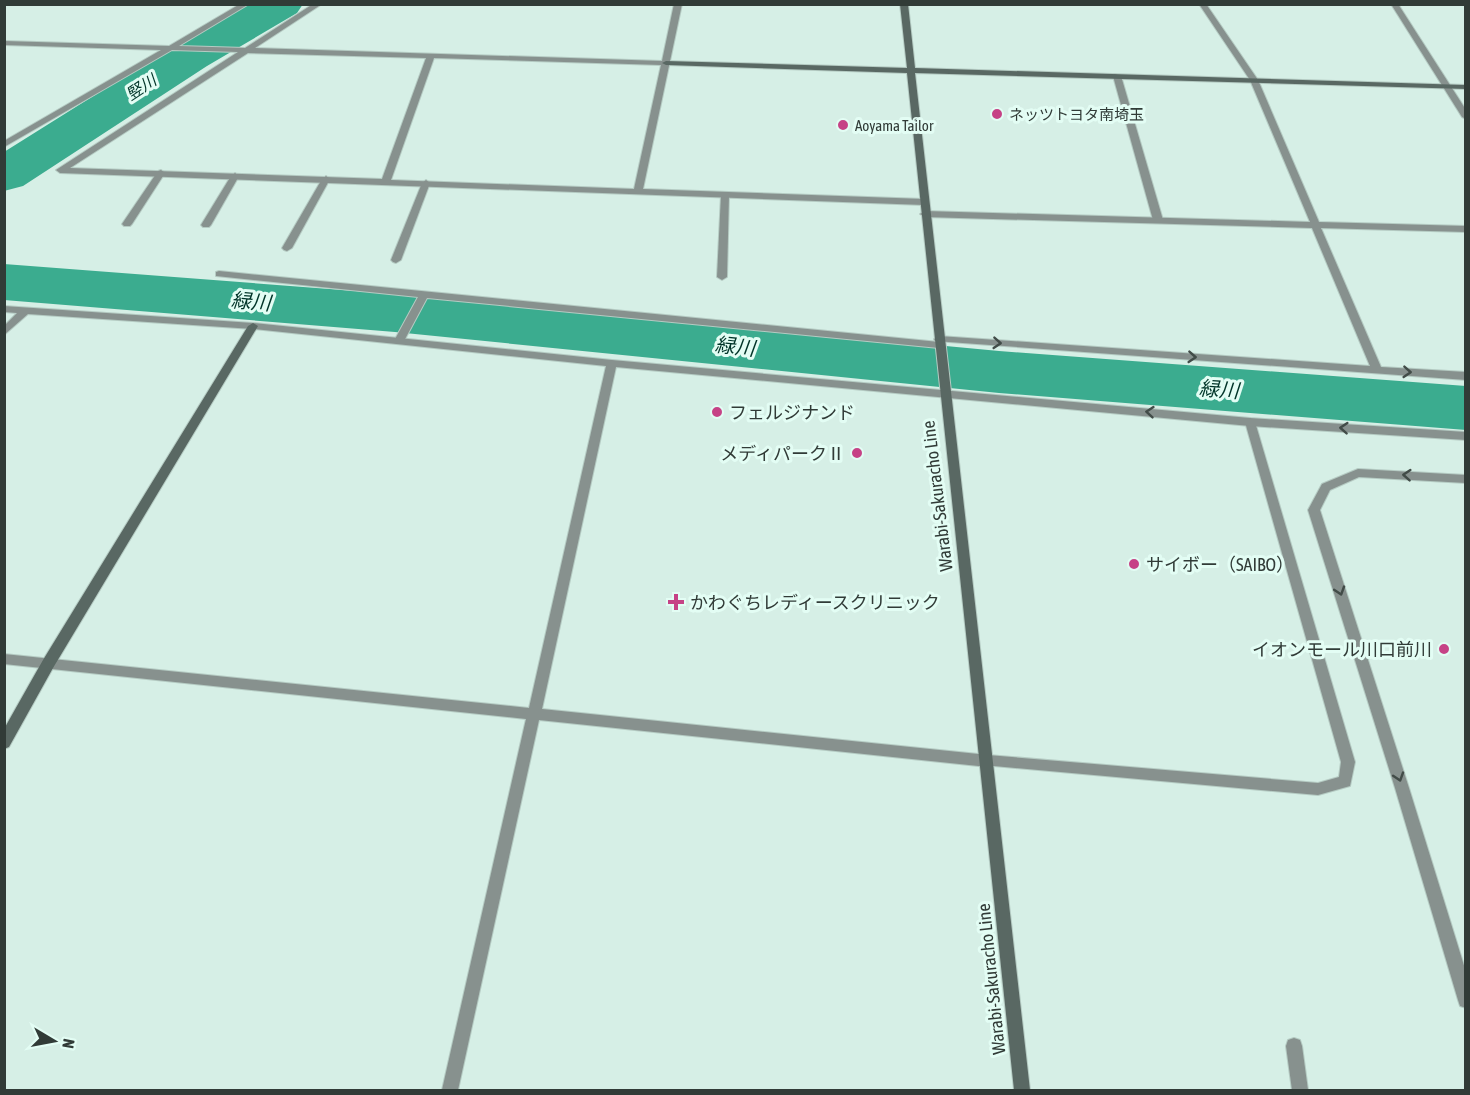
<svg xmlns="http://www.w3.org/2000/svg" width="1470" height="1095" font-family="'Asap Condensed','Noto Sans JP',sans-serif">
  <rect width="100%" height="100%" fill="#d6efe6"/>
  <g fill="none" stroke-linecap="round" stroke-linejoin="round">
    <!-- river -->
    <g fill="#3bac8f" fill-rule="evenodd">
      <path d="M248 4H303L297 13 207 66 23 186 4 191V152L173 46Z"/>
      <path d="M4 264 395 294 999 351 1466 386V430L999 393 395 332 4 300Z"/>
    </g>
    <defs>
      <g id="lane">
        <path d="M1114 74 1121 76 1163 220 1161 222H1155L1153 220 1113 76Z"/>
        <path d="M161 170 165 173 132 224 130 226H124L122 224 158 171Z"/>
        <path d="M235 173 239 176 211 225 209 227H203L201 225 231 176Z"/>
        <path d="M326 176 330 179 292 248 287 251 284 250 282 248 322 179Z"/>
        <path d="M426 180 430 183 401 260 396 263 393 262 391 260 422 183Z"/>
        <path d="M725 192 729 195 727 277 722 280 717 277 721 195Z"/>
        <path d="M219 271 939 342 944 345 939 348 427 298 404 341 399 344 394 341 418 297 216 276V272Z"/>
        <path d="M1250 418 1255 422 1355 762 1350 786 1318 795 983 765 981 761 983 757 988 755 1318 783 1339 777 1341 762 1245 422Z"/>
        <path d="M1358 469 1466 475V483L1359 477 1330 490 1320 510 1409 788 1466 972V1008L1460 1006 1458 1000 1395 788 1308 510 1322 484Z"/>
        <path d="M1294 1038 1300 1040 1302 1046 1308 1090H1292L1286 1046 1288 1040Z"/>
      </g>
      <g id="street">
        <path d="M240 4H249L179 46 245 48 313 4H322L255 48 662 61 674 4H682L643 189 924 199 929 202 924 205 60 173 56 170 238 52 172 50 4 147V141L161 50 4 45V41L169 46ZM248 53 426 58 382 179 70 168ZM434 58 661 65 634 189 391 180Z"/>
        <path d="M1199 4H1206L1258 80 1319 222 1466 226V232L1321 228 1381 367 1466 372V380L935 341 934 339 939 336 1370 366 1312 228 925 217 920 214 925 211 1310 222 1250 80Z"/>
        <path d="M1391 4H1398L1466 110V119L1462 117Z"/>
        <path d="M4 306 253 323 612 360 1250 418 1466 432V440L1250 426 616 367 542 709 988 755 993 757 995 761 993 765 988 767 539 720 458 1090H442L526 719 4 664V654L529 708 606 366 253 329 28 314 4 335V326L17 313 4 312Z"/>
      </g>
      <g id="secondary">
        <path d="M900 4H908L915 68 1466 85V89L915 73 1030 1090H1014L907 73 666 65 662 63 666 61 907 68Z"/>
        <path d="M253 323 258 326 53 668 9 747 4 749V729L43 660 248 326Z"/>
      </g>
    </defs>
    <!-- lane casing -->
    <use href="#lane" stroke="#b5cbc3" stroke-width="2"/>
    <!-- street casing -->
    <use href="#street" stroke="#b5cbc3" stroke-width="2"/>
    <!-- secondary casing -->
    <use href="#secondary" stroke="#b5cbc3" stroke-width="2"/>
    <!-- lane -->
    <use href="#lane" fill="#87918e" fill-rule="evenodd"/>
    <!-- street -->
    <use href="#street" fill="#87918e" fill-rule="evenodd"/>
    <!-- secondary -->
    <use href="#secondary" fill="#596863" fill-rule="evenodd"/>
  </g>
  <!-- one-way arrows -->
  <defs><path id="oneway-chevron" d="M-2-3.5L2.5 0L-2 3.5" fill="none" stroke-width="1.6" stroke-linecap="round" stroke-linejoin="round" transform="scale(1.5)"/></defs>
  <g stroke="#424c48">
    <use href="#oneway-chevron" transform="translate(997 343) rotate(4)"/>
    <use href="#oneway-chevron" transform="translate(1192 357) rotate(4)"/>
    <use href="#oneway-chevron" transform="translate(1407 372) rotate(4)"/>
    <use href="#oneway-chevron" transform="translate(1150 412) rotate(-175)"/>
    <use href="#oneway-chevron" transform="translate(1344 428) rotate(-176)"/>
    <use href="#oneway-chevron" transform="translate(1407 475) rotate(-176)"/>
    <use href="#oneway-chevron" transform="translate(1340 591) rotate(72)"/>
    <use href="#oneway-chevron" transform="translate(1399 777) rotate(72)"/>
  </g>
  <!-- markers -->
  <g fill="#c64286" stroke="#e3fdf4" stroke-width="2">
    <circle cx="997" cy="114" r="6"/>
    <circle cx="843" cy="125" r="6"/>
    <circle cx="717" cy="412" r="6"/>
    <circle cx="857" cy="453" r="6"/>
    <circle cx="1134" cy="564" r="6"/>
    <path d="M673 593h6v6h6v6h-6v6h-6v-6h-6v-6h6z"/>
    <circle cx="1444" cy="649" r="6"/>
  </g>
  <g text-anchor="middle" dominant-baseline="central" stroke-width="6" stroke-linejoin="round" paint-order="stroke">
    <!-- far-poi labels -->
    <g font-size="15" fill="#313b37" stroke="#e3fdf4" text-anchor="start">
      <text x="1009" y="114">ネッツトヨタ南埼玉</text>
      <text x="855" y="125">Aoyama Tailor</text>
    </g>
    <!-- far-water labels -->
    <g font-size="16" font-style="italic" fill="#003428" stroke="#e3fdf4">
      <text transform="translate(141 87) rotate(-33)">竪川</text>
    </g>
    <!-- poi labels -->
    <g font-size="18" fill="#313b37" stroke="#e3fdf4" text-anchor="start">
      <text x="729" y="412">フェルジナンド</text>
      <text x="845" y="453" text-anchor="end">メディパークⅡ</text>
      <text x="1146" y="564">サイボー（SAIBO）</text>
      <text x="690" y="602">かわぐちレディースクリニック</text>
      <text x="1432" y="649" text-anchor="end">イオンモール川口前川</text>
    </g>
    <!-- street labels -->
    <g font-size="18" fill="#313b37" stroke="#e3fdf4">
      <text transform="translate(937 496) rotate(-97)">Warabi-Sakuracho Line</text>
      <text transform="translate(991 979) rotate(-96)">Warabi-Sakuracho Line</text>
    </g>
    <!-- water labels -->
    <g font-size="20" font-style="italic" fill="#003428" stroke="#e3fdf4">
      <text transform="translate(251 301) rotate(5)">緑川</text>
      <text transform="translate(735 346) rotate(6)">緑川</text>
      <text transform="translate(1219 389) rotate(4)">緑川</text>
    </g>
  </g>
  <!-- border -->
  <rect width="1470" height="1095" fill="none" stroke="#313b37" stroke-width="12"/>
  <!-- north arrow -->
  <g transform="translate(54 1041) rotate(100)" stroke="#e3fdf4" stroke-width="4.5" paint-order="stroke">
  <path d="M0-4.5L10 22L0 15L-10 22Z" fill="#313b37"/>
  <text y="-9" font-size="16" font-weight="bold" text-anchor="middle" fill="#313b37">N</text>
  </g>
</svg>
